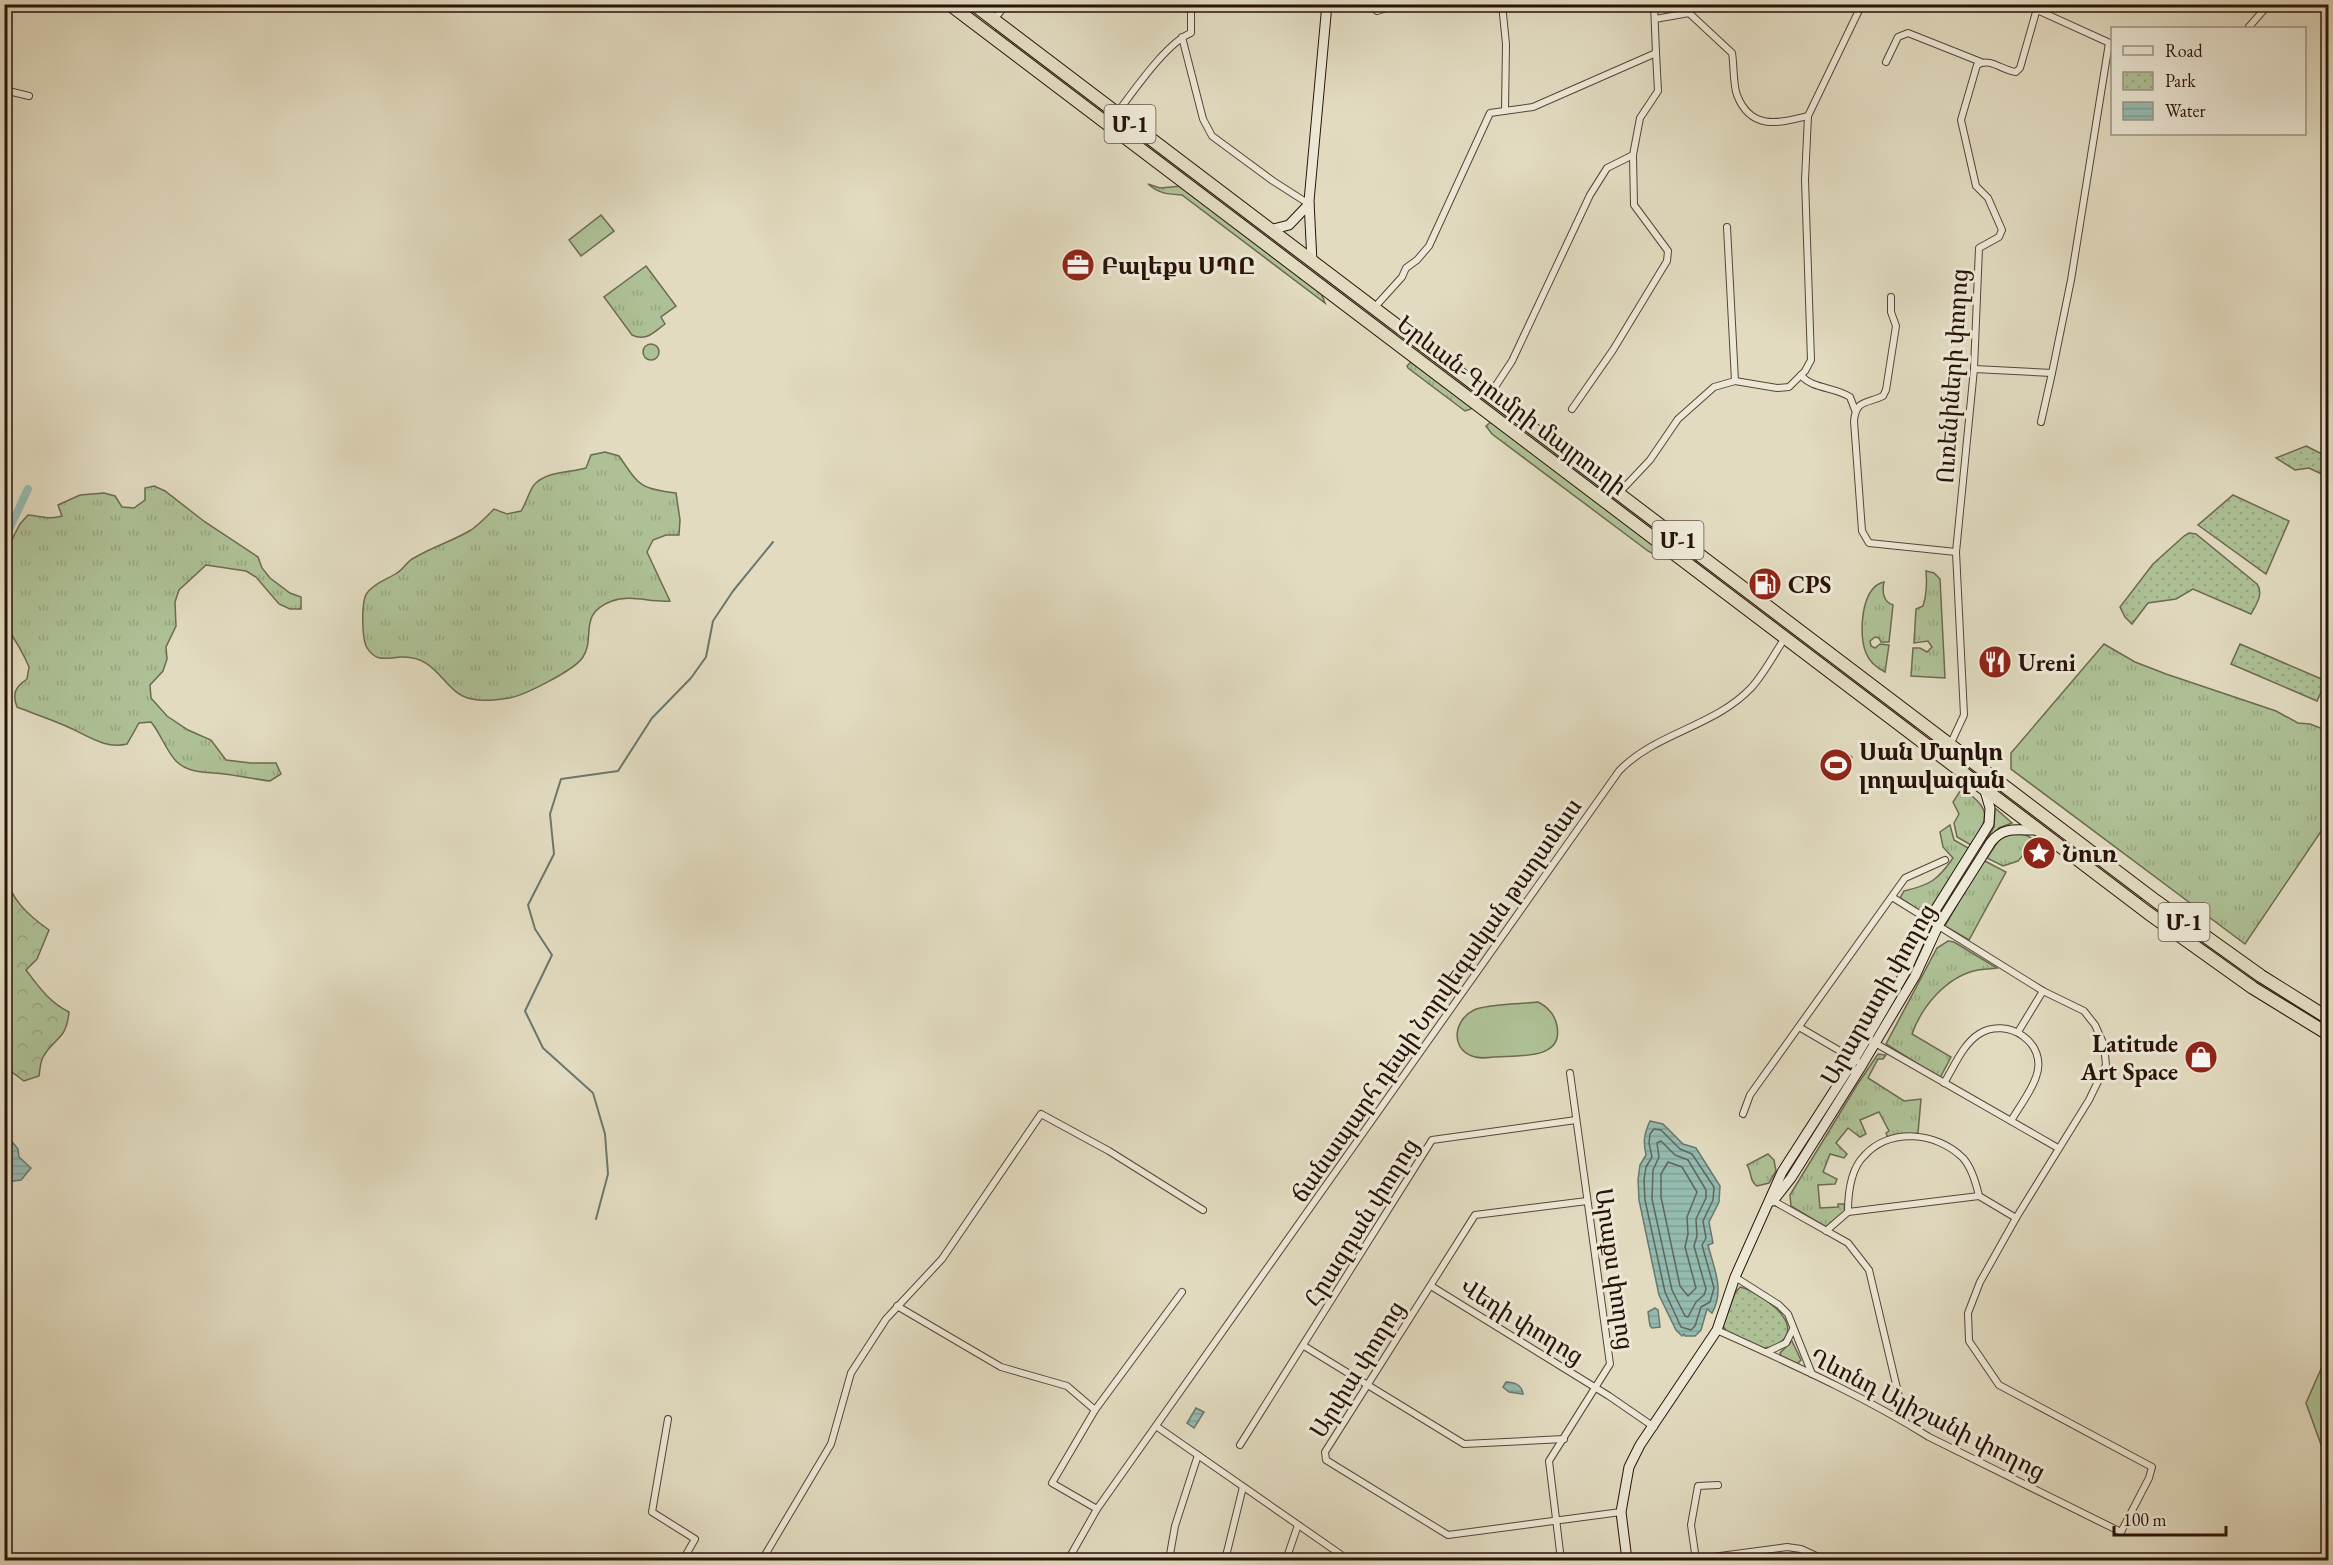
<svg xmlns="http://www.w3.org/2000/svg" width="2333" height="1565" font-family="'EB Garamond','Noto Serif Armenian',serif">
  <defs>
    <pattern id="grass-tufts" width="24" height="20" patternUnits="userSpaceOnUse" patternTransform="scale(1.5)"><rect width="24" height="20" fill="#aec196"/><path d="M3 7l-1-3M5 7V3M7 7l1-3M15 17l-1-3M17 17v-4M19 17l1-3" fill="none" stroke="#96a580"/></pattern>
    <pattern id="forest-crowns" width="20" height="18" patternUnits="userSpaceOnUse" patternTransform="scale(1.5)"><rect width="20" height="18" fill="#aec196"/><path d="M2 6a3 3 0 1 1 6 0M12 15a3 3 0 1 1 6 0" fill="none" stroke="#96a580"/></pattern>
    <pattern id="park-dots" width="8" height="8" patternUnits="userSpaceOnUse" patternTransform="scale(1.5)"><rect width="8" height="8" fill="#aec196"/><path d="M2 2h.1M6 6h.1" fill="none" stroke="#96a580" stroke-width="1.8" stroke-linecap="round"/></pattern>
    <pattern id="water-rules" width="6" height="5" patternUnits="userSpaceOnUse" patternTransform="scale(1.5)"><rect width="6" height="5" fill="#95bbb0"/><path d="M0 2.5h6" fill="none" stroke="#80a096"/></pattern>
  </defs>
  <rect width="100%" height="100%" fill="#e2dbc0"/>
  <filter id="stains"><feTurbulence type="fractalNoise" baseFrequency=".00333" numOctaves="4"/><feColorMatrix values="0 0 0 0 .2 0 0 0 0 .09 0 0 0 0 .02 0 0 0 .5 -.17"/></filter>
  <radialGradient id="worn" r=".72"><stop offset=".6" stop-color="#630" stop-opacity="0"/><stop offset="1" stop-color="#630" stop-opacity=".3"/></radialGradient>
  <!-- grass -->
  <g fill="url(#grass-tufts)" stroke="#6c6a50" stroke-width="1.5">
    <path d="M996 29 1676 544 1673 548 995 32Z"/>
    <path d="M1148 184 1160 188 1182 186 1321 293 1325 303 1182 195C1168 194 1159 194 1148 184Z"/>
    <path d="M646 266 676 306 661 317 665 324C654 332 646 342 632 335L604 297Z"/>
    <circle cx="651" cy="352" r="8"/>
    <path d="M1411 362 1472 407 1471 409 1465 411 1408 368 1407 366Z"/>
    <path d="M1492 421 1659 547 1658 551 1653 554 1648 551 1492 434 1486 426Z"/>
    <path d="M605 452 619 456C639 485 639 489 676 493L680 520 679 535H666L653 540 647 552 670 601C651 603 631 594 612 601 577 614 596 637 583 657 575 670 523 696 509 698 497 700 484 702 472 699 443 694 439 655 401 657 387 658 375 663 366 646 362 636 361 601 367 593 374 583 388 579 397 573 404 569 407 561 414 558 432 547 453 541 471 530 480 524 487 516 494 509L507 514 521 511C526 504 530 489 534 485 546 471 569 473 586 468L591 455Z"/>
    <path d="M154 486 165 491 205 522 258 557 262 568 270 578 290 593 301 597V609H290L279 604 256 577 246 571 206 565 179 590 175 602 176 626 166 647 167 659 163 671 150 685 151 698 167 716 188 730 211 740 226 760 251 763H276L281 774 270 781C255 779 239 776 224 774 208 772 189 774 176 761 165 749 161 734 151 722L139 723 127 744C103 750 83 732 61 724 47 718 32 713 17 707 12 694 15 687 27 679L29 667C23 652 14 638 5 625V553L20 524 28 515C41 516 50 520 62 516L58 505 80 495 104 493 115 496 122 507 134 508 145 500V488Z"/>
    <path d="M1697 560 1916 725 1913 729 1694 564Z"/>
    <path d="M1926 571 1934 573 1940 579 1945 678 1911 676 1913 648H1920L1927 652 1932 647 1928 641 1914 643 1916 609 1923 606C1927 594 1927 582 1926 571Z"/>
    <path d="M1884 582C1882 591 1883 602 1893 605L1889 642H1881L1879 638 1875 637 1870 641 1871 646 1875 648 1880 644 1889 645 1885 672C1877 668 1869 661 1866 653 1858 634 1861 587 1884 582Z"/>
    <path d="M2104 644 2135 662 2166 674 2276 711 2298 723 2310 724 2328 731V821L2245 944 2011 769V753Z"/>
    <path d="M1933 737 2143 896 2139 901 1930 742Z"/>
    <path d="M1962 788C1991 810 1990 816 1971 845L1957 837 1954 823 1959 814 1953 802Z"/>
    <path d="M1995 808 2012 823 1999 828 1984 844 1994 827Z"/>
    <path d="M1950 825 1954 840 1970 849 1930 909 1923 913 1900 898 1904 891C1930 885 1938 880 1953 858L1943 847 1940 832Z"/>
    <path d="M2011 833 2026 835 2038 842 2027 857 2024 854 2018 861 2003 866 1987 858 2001 837Z"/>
    <path d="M1983 860 2006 872 1969 940 1945 926Z"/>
    <path d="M2159 910 2328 1022V1029L2255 984 2157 914Z"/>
    <path d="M1948 941 1954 942 1997 968C1991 969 1985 969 1978 970 1947 976 1922 1006 1912 1034L1951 1057 1940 1078 1886 1044 1937 948Z"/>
    <path d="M1878 1054 1886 1055 1883 1059H1878L1868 1078 1904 1101 1921 1099 1918 1133 1888 1138 1886 1133 1889 1131 1879 1112 1860 1120 1866 1134 1860 1137 1848 1128 1836 1143 1847 1154 1844 1158 1830 1154 1823 1172 1837 1179 1835 1184 1818 1185 1820 1208 1838 1207V1204H1845V1212L1826 1227 1791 1206 1790 1195 1857 1085Z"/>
    <path d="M1849 1073 1852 1075 1790 1172 1787 1171Z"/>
    <path d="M1768 1154 1774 1160 1776 1171 1769 1183 1757 1186C1749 1181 1752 1172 1747 1165Z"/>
    <path d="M1792 1341 1801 1360 1797 1364 1781 1356 1780 1353Z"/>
  </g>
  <!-- forest -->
  <path fill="url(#forest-crowns)" stroke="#6c6a50" stroke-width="1.5" d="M5 873C10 899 28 915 49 930L37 959 26 970C39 987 49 1002 69 1012 66 1041 55 1036 43 1057 40 1063 40 1070 39 1076L24 1081 5 1067Z"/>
  <!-- park -->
  <g fill="url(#park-dots)" stroke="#6c6a50" stroke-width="1.5">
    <path d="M2306 446 2328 457V477L2309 468 2295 470 2276 458Z"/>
    <path d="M2233 495 2289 521 2266 574 2198 525Z"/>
    <path d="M2189 533 2196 534 2257 584C2264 594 2256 605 2251 614L2193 589 2176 599 2148 603 2132 624 2125 617 2120 607 2153 564 2184 536Z"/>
    <path d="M2240 644 2326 681 2317 701 2231 664Z"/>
    <path d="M1740 1287C1757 1291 1804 1321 1782 1341 1778 1345 1771 1348 1765 1348 1753 1348 1737 1336 1726 1331L1723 1326 1735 1293Z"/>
  </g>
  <!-- pitch -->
  <g fill="#aec196" stroke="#6c6a50" stroke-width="1.5">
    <path d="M601 215 614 231 581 256 569 240Z"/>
    <path d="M1538 1002C1548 1007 1555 1015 1557 1026 1564 1061 1516 1055 1494 1057 1486 1058 1479 1059 1472 1056 1449 1047 1455 1019 1474 1010 1486 1004 1523 1004 1538 1002Z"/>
    <path d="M2328 1353V1464L2306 1403Z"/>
  </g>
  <!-- water -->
  <g fill="url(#water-rules)" stroke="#6a776d" stroke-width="1.5">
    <path d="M1841 749 1852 757 1844 766 1847 770 1842 776 1838 772 1834 778 1826 775 1824 769 1829 763 1825 762 1831 755 1833 758Z"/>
    <path d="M1650 1121 1663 1124 1683 1144 1696 1148 1720 1186 1719 1202 1709 1222 1713 1243 1708 1245C1714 1269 1725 1290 1712 1313L1707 1309 1701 1330 1695 1336H1685L1684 1334 1682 1336 1676 1330 1659 1295 1639 1200 1638 1180 1640 1165 1646 1155C1643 1142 1644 1134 1650 1121Z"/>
    <path d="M4 1132 18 1149 19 1157 31 1168 21 1180 5 1182Z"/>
    <path d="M1655 1308 1658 1310 1660 1327 1652 1328 1650 1326 1648 1312Z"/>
    <path d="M1506 1382C1514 1382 1522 1385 1523 1394L1509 1392 1503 1387Z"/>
    <path d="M1196 1408 1204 1412 1194 1428 1187 1423Z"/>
  </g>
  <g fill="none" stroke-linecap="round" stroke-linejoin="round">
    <!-- shore -->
    <g stroke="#5f665c" stroke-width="1.5">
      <path d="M1654 1129 1661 1130 1680 1149 1692 1154 1714 1187 1713 1200 1703 1221 1706 1238 1702 1245 1714 1288 1710 1302 1701 1307 1695 1326 1691 1330 1681 1327 1665 1292 1645 1200 1644 1180 1646 1167 1652 1157 1649 1143 1650 1134Z"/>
      <path d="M1661 1141 1675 1155 1688 1160 1706 1190V1198L1696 1219 1697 1236 1694 1246 1706 1289 1704 1295 1696 1302 1688 1317 1685 1316 1672 1290 1652 1199 1653 1170 1659 1157 1657 1143Z"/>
      <path d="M1668 1162 1682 1167 1697 1192 1687 1217 1688 1234 1685 1247 1696 1288 1688 1296 1680 1286 1661 1197V1174Z"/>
    </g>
    <!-- stream -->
    <g stroke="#6a776d" stroke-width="2">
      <path d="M596 1219 608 1174 605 1134 593 1093 543 1048 525 1011 552 955 535 929 528 905 554 854 550 814 561 779 618 771 652 718 691 678 706 657 713 621 733 591 773 542"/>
      <path d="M1997 1554 2014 1560"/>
    </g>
    <!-- canal -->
    <path stroke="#95bbb0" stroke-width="8" d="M4 540 28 489"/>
    <defs>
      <g id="street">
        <path d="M1369 4 1377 11 1394 6"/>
        <path d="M1502 4 1506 44 1505 110"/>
        <path d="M2024 4 2112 44"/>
        <path d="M1655 19 1689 13 1732 53C1734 64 1733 85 1737 95 1751 131 1779 123 1808 116"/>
        <path d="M994 20 1006 4"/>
        <path d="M2248 28 2269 4"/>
        <path d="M1182 37 1203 119 1212 136 1273 181 1309 204"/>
        <path d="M1886 62 1898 37 1908 33 1981 62"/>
        <path d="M4 90 29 96"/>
        <path d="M1117 113C1133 92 1167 42 1191 33V4"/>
        <path d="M1727 227 1735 381"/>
        <path d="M1891 297V312L1896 326 1886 390 1883 396C1867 404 1856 399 1854 421L1862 531 1869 543 1956 552"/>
        <path d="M1374 308 1402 277 1406 268 1417 260 1429 246 1490 113 1533 107 1656 53 1654 4"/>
        <path d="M1974 369 2052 373 2071 280 2109 43"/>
        <path d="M1801 375C1811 389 1836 387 1850 397L1855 410"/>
        <path d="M1489 396 1512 361 1590 195 1607 168 1633 155 1640 118 1658 91 1656 53"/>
        <path d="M1572 409 1613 350 1667 261 1668 251 1634 205 1633 155"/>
        <path d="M2041 422 2052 373"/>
        <path d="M1618 494 1650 460 1678 419 1714 387 1735 381 1777 388 1789 387 1805 371 1811 360 1805 180 1808 116 1862 4"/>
        <path d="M1950 745 1964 715 1956 552 1974 369 1979 248 1999 237 2002 230 1988 198 1976 186 1961 120 1977 65C1990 57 2003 71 2016 72L2020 68 2036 12"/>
        <path d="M1799 1027 1857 1061"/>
        <path d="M2018 1032 2043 991"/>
        <path d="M1875 1043 2058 1148"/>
        <path d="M1944 1083C1954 1067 1963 1044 1979 1034 2007 1016 2049 1043 2036 1077 2031 1092 2019 1107 2011 1121"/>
        <path d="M1743 1114 1750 1095 1905 878 1945 860"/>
        <path d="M1770 1199 1848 1243 1869 1270 1905 1422"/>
        <path d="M1587 1201 1475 1215 1325 1452 1326 1460 1448 1535 1621 1512"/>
        <path d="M1848 1212C1848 1194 1850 1170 1864 1156 1890 1127 1937 1132 1963 1158 1972 1168 1976 1183 1979 1196"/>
        <path d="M1826 1231 1848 1212 1979 1196 2016 1218"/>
        <path d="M1735 1277 1779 1305 1788 1314 1812 1374"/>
        <path d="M1431 1286 1609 1396 1654 1427"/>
        <path d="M897 1306 1001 1367 1067 1386 1095 1410"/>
        <path d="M1717 1330C1789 1363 1862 1395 1929 1437L2121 1532 2149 1478 2152 1467 1999 1385 1969 1341 1968 1313 1980 1282 2016 1218 2089 1100 2106 1065 2104 1045 2095 1025 2084 1011 2043 991 1892 897"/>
        <path d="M1304 1346 1464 1444 1564 1439"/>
        <path d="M1767 1352 1786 1343 1793 1329"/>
        <path d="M668 1419 652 1512 695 1539 683 1560"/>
        <path d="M1156 1426 1340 1554 1344 1560"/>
        <path d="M1240 1445 1432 1140 1576 1120"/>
        <path d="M1097 1509 1052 1483 1095 1410 1182 1292"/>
        <path d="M762 1560 831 1444 851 1373 886 1319 942 1259 1041 1114 1109 1151 1203 1210"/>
        <path d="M1068 1560 1097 1509 1619 771C1655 733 1714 727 1751 688 1764 674 1774 654 1785 638"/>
        <path d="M1169 1560 1175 1526 1198 1455"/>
        <path d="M1225 1560 1243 1487"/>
        <path d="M1286 1560 1298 1525"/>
        <path d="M1561 1560 1549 1461 1610 1364 1570 1073"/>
        <path d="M1690 1560 1787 1547 1801 1549 1825 1560"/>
        <path d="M1696 1560 1691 1525 1698 1486 1718 1485"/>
      </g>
      <g id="secondary">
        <path d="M1270 230 1289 225 1309 204"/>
        <path d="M1312 262 1309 201 1327 4"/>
        <path d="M1773 1201 1791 1178 1862 1065 1915 976 1938 926 1991 842C2005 825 2019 831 2038 830"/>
        <path d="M1627 1560 1621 1512 1629 1467 1640 1445 1717 1330 1735 1277 1782 1172 1854 1060 1906 971 1929 920 1989 824 1990 808 1985 791"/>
      </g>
      <g id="highway">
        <path d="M949 4 2148 913 2253 988 2328 1034"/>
        <path d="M973 4 2156 901 2261 976 2328 1018"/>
      </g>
    </defs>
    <!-- street casing -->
    <use href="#street" stroke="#574437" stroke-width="8"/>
    <!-- secondary casing -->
    <use href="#secondary" stroke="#291209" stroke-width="11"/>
    <!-- highway casing -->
    <use href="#highway" stroke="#291209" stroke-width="14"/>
    <!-- street -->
    <use href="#street" stroke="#ece8d6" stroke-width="6"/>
    <!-- secondary -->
    <use href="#secondary" stroke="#ece8d6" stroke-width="9"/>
    <!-- highway -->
    <use href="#highway" stroke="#e2dbc0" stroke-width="12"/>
  </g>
  <!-- icons -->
  <defs>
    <symbol id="office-disc" viewBox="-11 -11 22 22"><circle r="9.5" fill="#8f2418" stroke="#ece8d6"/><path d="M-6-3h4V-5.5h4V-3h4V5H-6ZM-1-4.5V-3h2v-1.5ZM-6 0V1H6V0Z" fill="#fff"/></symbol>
    <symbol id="fuel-disc" viewBox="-11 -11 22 22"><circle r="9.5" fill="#8f2418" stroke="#ece8d6"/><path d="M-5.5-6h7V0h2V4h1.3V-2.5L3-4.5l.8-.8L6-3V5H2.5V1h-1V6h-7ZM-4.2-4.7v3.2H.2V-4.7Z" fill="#fff"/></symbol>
    <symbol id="restaurant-disc" viewBox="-11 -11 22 22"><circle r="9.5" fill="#8f2418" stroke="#ece8d6"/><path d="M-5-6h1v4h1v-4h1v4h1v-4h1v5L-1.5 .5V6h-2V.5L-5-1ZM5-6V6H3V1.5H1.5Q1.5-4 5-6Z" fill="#fff"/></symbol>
    <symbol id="stadium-disc" viewBox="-11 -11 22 22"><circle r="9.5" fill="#8f2418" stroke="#ece8d6"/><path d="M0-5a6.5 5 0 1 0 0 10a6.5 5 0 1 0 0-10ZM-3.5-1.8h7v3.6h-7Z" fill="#fff"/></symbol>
    <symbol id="sight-disc" viewBox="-11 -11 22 22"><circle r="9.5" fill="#8f2418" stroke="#ece8d6"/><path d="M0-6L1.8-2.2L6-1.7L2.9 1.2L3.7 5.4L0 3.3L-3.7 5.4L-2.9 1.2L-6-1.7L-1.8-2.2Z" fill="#fff"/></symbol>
    <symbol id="shop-disc" viewBox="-11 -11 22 22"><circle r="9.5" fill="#8f2418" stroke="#ece8d6"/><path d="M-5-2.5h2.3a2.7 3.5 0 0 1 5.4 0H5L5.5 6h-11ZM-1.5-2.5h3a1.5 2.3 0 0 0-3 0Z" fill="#fff"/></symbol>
  </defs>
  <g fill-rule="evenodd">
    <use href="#office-disc" x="1059" y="246" width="38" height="38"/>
    <use href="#fuel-disc" x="1746" y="565" width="38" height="38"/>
    <use href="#restaurant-disc" x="1976" y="643" width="38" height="38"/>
    <use href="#stadium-disc" x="1817" y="746" width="38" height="38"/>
    <use href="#sight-disc" x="2020" y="834" width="38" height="38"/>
    <use href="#shop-disc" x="2182" y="1038" width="38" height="38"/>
  </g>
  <g text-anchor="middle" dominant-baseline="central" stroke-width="6" stroke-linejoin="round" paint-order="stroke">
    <!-- shield labels -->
    <g fill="#ece8d6" stroke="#645246" stroke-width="1.5">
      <rect x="1104.5" y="105" width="51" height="38" rx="4.5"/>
      <rect x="1652.5" y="521" width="51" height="38" rx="4.5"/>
      <rect x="2158.5" y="903" width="51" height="38" rx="4.5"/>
    </g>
    <g font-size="22" font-weight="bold" fill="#291209">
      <text x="1130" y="124">Մ-1</text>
      <text x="1678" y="540">Մ-1</text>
      <text x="2184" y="922">Մ-1</text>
    </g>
    <!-- poi labels -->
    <g font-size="24" font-weight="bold" fill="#291209" stroke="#ece8d6" text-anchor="start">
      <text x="1101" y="265">Բալեքս ՍՊԸ</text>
      <text x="1788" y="584">CPS</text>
      <text x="2018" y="662">Ureni</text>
      <text x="1859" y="751">Սան Մարկո<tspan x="1859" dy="28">լողավազան</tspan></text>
      <text x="2062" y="853">Նուռ</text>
      <text x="2178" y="1043" text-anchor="end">Latitude<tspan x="2178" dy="28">Art Space</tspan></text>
    </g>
    <!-- street labels -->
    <g font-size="24" fill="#291209" stroke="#ece8d6">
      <text transform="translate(1952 376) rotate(-86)">Ուռենիների փողոց</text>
      <text transform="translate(1512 405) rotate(37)">Երևան-Գյումրի մայրուղի</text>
      <text transform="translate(1878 994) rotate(-60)">Արարատի փողոց</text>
      <text transform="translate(1436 1000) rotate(-55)">ճանապարհ դեպի Նորվեգական թաղամաս</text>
      <text transform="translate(1361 1222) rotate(-58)">Հրազդան փողոց</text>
      <text transform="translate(1615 1269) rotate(82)">Արաքս փողոց</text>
      <text transform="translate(1522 1321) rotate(32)">Վեդի փողոց</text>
      <text transform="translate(1357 1369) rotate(-58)">Արփա փողոց</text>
      <text transform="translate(1928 1414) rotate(27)">Ղևոնդ Ալիշանի փողոց</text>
    </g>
  </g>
  <!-- margin -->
  <rect width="2333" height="1565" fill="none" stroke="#e2dbc0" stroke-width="24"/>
  <rect x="6" y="6" width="2321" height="1553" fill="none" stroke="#291209" stroke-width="3"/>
  <rect x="12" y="12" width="2309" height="1541" fill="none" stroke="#291209" stroke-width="1.5"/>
  <!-- legend -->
  <rect x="2111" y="27" width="195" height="108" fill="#ece8d6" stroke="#9e9284" stroke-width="1.5"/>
  <rect x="2123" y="46" width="30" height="9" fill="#ece8d6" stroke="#9e9284" stroke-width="1.5"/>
  <text x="2165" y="57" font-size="18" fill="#291209">Road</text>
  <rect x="2123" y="72" width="30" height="18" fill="url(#park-dots)" stroke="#9e9284" stroke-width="1.5"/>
  <text x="2165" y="87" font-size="18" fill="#291209">Park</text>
  <rect x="2123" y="102" width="30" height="18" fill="url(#water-rules)" stroke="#9e9284" stroke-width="1.5"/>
  <text x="2165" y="117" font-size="18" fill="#291209">Water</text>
  <!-- scale -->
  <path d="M2114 1526v9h112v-9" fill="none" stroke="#291209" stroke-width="3"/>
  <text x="2123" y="1526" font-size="18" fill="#291209" stroke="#ece8d6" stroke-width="4.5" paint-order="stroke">100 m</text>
  <rect width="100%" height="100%" filter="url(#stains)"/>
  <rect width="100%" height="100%" fill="url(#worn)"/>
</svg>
